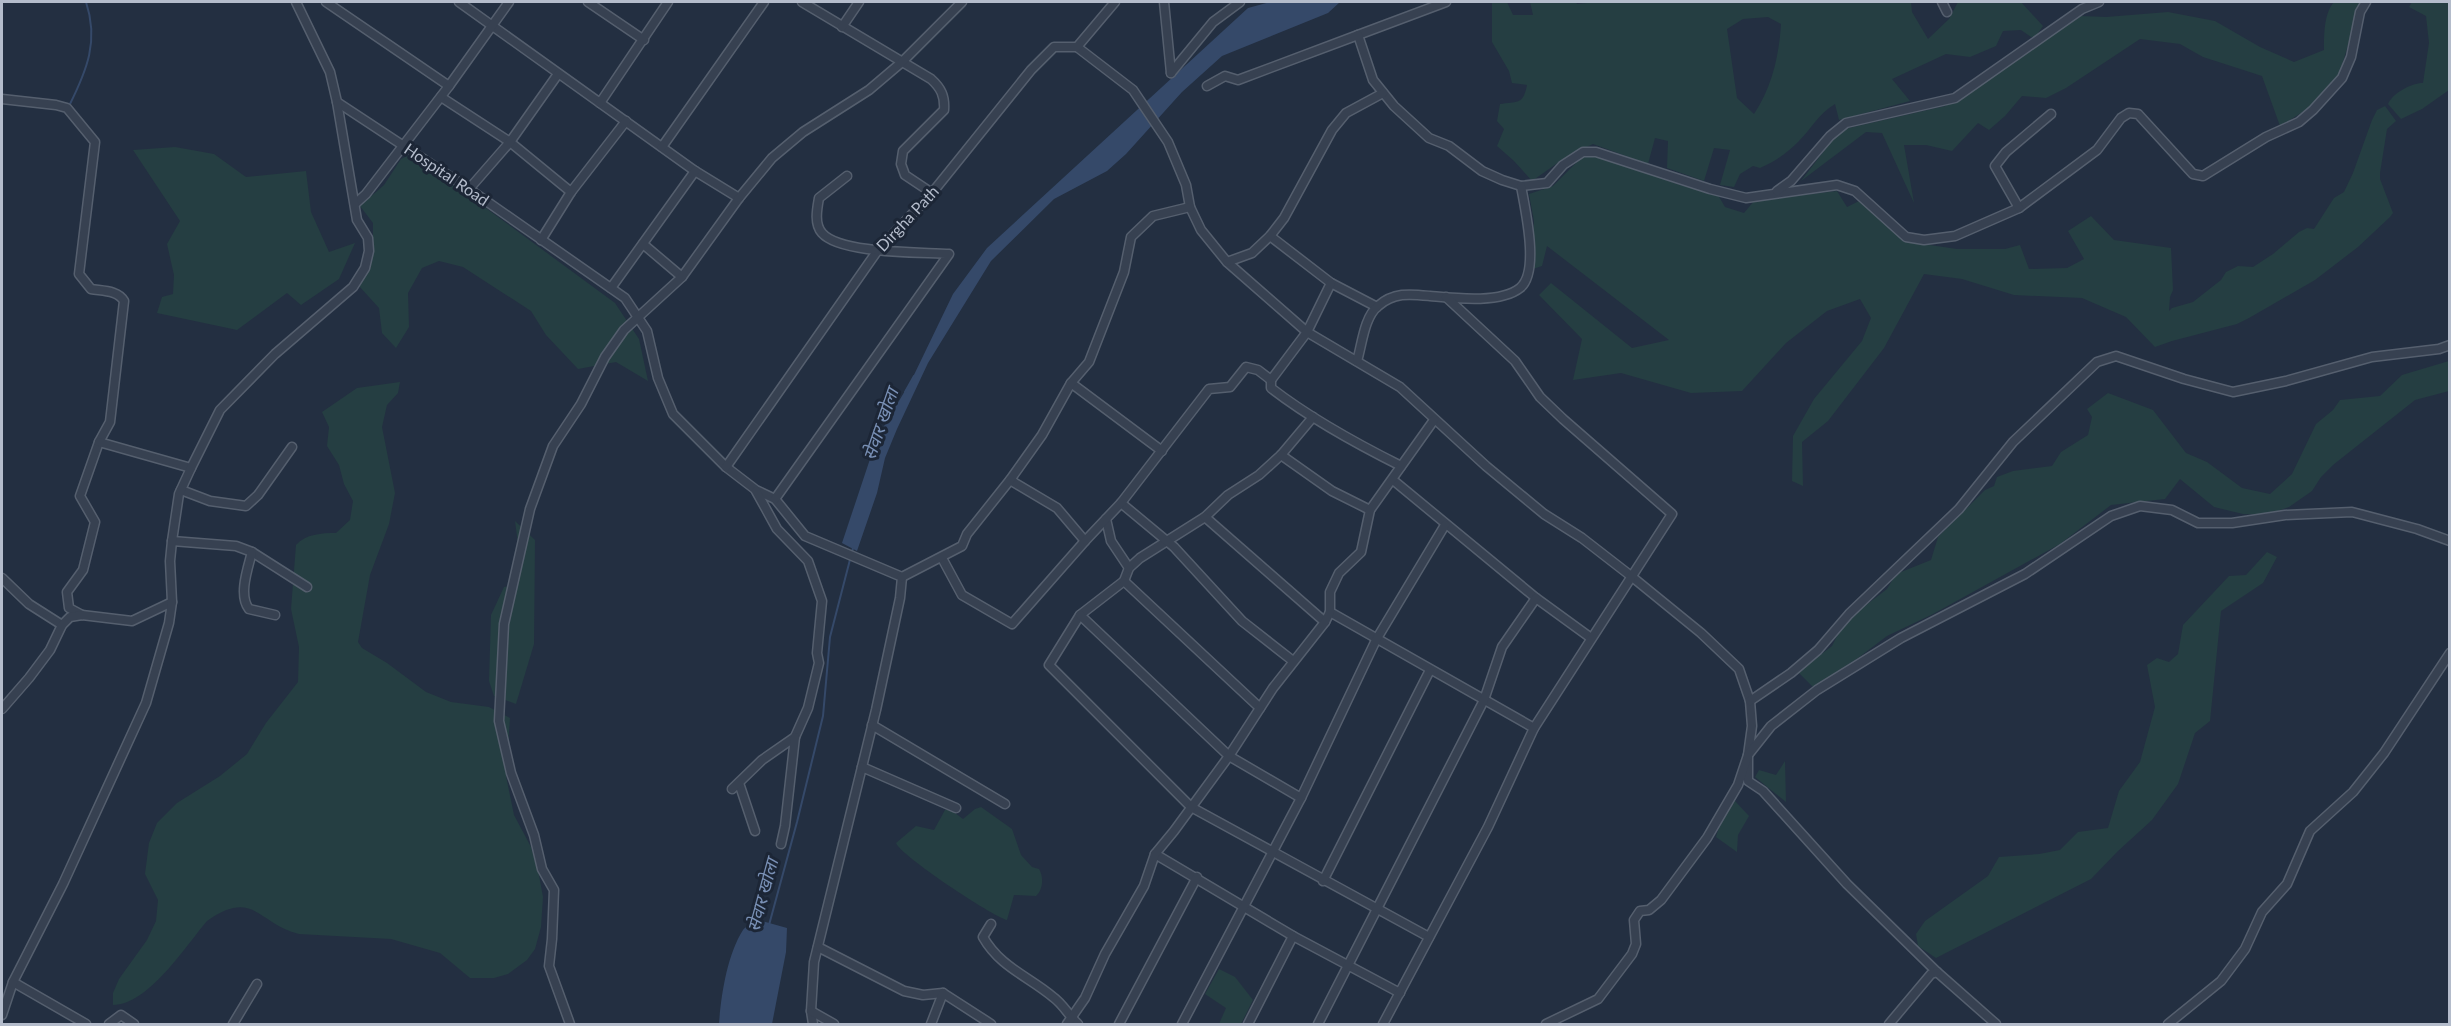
<svg xmlns="http://www.w3.org/2000/svg" width="2451" height="1026" font-family="Lato,'Noto Sans Devanagari',sans-serif">
  <rect width="100%" height="100%" fill="#232f41"/>
  <!-- green -->
  <g fill="#253e42" fill-rule="evenodd">
    <path d="M1492 2H1507L1513 15H1533L1530 2H1576L1577 4 1597 2H1911L1912 12 1928 39 1949 19 1958 2H2021L2043 26 2034 39 2021 30 2003 31 1996 46 1970 57 1946 54 1892 79 1910 101 1839 120 1835 104C1818 114 1812 128 1799 141 1788 152 1775 162 1760 168L1753 166 1740 174 1734 187 1720 185 1730 150 1714 148 1704 181 1667 168 1668 141 1655 138 1648 164 1593 144 1566 157 1532 181 1514 161 1497 146 1504 129 1497 121 1500 104C1518 101 1523 105 1527 85L1512 83 1509 71 1492 42ZM1768 17 1781 24C1779 56 1772 87 1754 114L1737 98 1727 29 1743 19Z"/>
    <path d="M2334 2H2361L2339 75 2311 107 2280 126 2262 76 2203 57 2180 44 2140 39 2066 88 2046 98 2022 96 2005 116 1989 130 1978 123 1952 151 1926 145H1904L1914 203 1882 133 1866 132 1801 181 1840 130 1945 106 1975 89 2031 48 2081 16 2106 17 2168 12 2215 21 2260 47 2294 62 2324 50C2324 35 2324 13 2334 2Z"/>
    <path d="M2412 2H2449V90L2422 109 2401 119 2388 104C2393 93 2411 83 2423 83L2429 43 2426 16 2409 7Z"/>
    <path d="M2385 106 2396 121 2387 129 2380 173V179L2393 213 2390 217 2358 247 2315 280 2249 318 2237 324 2172 341 2155 347 2126 317 2082 298 2014 295 1962 279 1924 274 1884 348 1828 421 1802 442 1803 486 1792 481 1793 436 1814 399 1862 341 1871 318 1860 299 1827 311 1786 343 1742 391 1691 393 1621 373 1573 380 1582 339 1539 295 1551 283 1632 348 1669 340 1547 246 1542 266 1530 270 1534 221 1529 194 1553 186 1583 156 1604 158 1680 185 1718 195 1725 207 1744 213 1754 201 1837 191 1847 207 1861 200 1909 242 1957 249H2005L2020 245 2029 269 2067 268 2084 259 2068 231 2091 216 2114 240 2171 248 2173 290 2170 297 2169 311 2172 308 2193 302 2221 280 2226 272 2238 266 2253 267 2273 254 2299 232 2307 228 2314 229 2334 198 2344 192 2353 173 2372 120 2377 110Z"/>
    <path d="M175 147 214 154 246 177 306 171 311 212 329 252 355 243 339 279 301 305 287 293 237 330 157 313 162 297 173 294 174 275 167 244 180 221 133 150Z"/>
    <path d="M407 156 449 181 615 303 639 339 648 381 616 362 578 369 546 335 531 311 463 267 439 261 422 268 408 293 409 327 396 348 382 333 379 308 359 286 373 255V223L360 206 384 185 401 159Z"/>
    <path d="M2449 361V391L2415 400 2333 465 2321 477 2312 491 2289 507 2267 515 2243 514 2214 507 2180 479 2165 499 2111 505 2060 544 1933 614 1887 636 1858 658 1813 687 1798 672 1832 646 1844 622 1887 589 1896 574 1931 560 1938 537 1985 490 1994 486 1997 477 2013 471 2052 466 2061 452 2088 435 2092 417 2087 409 2108 393 2153 410 2186 453 2207 462 2242 488 2270 494 2292 474 2316 424 2333 410 2340 400 2380 396 2402 375Z"/>
    <path d="M400 382 398 393 387 405 382 427 395 493 389 524 370 575 358 642 362 648 387 663 426 692 451 702 489 707 510 718 506 776 514 815 531 847 539 875 543 897 541 927 535 949 527 960 508 974 494 978H470L440 953 391 939 299 934C258 924 254 888 207 921 185 947 148 1005 113 1005V993L119 979 147 940 156 921 158 900 145 874 149 843 157 823 177 803 220 776 247 754 266 723 298 682 299 647 291 609 296 545C306 534 321 533 336 533L350 520 353 501 344 484 339 465 327 446 329 427 322 412 357 388Z"/>
    <path d="M515 521 535 540 534 644 516 704 494 696 489 681 491 615 504 587 516 585 523 559 518 544Z"/>
    <path d="M2267 552 2277 557 2263 583 2221 611 2210 721 2195 733 2178 784 2152 820 2118 851 2091 879 1936 958 1918 946 1916 934 1925 921 1988 876 1999 857 2039 854 2060 850 2078 832 2108 828 2119 791 2140 762 2155 707 2147 665 2157 658 2169 662 2178 654 2183 625 2229 576 2246 575Z"/>
    <path d="M1785 761 1786 802 1755 777 1759 770 1776 775Z"/>
    <path d="M1734 800 1749 816 1738 835 1737 852 1716 837 1722 817Z"/>
    <path d="M981 807 1012 829 1021 855 1032 867 1039 869C1044 877 1043 890 1036 896L1014 895 1007 920C992 916 901 856 896 843L916 826 934 830 945 810H951L963 819 975 809Z"/>
    <path d="M1219 969 1235 977 1253 1000 1241 1024H1219L1226 1008 1205 994Z"/>
  </g>
  <!-- water -->
  <g fill="#354969">
    <path d="M1270 2H1340L1328 13 1222 56 1182 92 1126 154 1107 171 1054 199 991 261 928 363 897 429 885 458 877 493 857 551 842 543 877 438 912 379 953 294 987 248 1248 8Z"/>
    <path d="M758 920 787 928 786 952 772 1024H719C721 996 727 955 743 930 746 926 754 923 758 920Z"/>
  </g>
  <g fill="none" stroke-linecap="round" stroke-linejoin="round">
    <!-- stream -->
    <g stroke="#354969" stroke-width="2">
      <path d="M69 106C87 70 99 41 86 2"/>
      <path d="M905 392 914 376"/>
      <path d="M769 925 797 822 823 716 830 637 853 548"/>
    </g>
    <defs>
      <g id="minor">
        <path d="M296 2 330 72 337 102 469 189 625 298 647 331 658 378 673 414 726 467 756 490 775 499 805 536 902 577 900 598 876 710 814 962 811 1011 813 1024"/>
        <path d="M326 2 449 86"/>
        <path d="M459 2 695 171 739 198"/>
        <path d="M588 2 644 40"/>
        <path d="M802 2 931 79C941 88 945 96 944 110L903 151 901 164 905 175 932 193"/>
        <path d="M1164 2 1171 73"/>
        <path d="M1942 2 1947 12"/>
        <path d="M842 27 859 2"/>
        <path d="M1358 35 1446 2"/>
        <path d="M1077 47 1133 90 1168 142 1186 185 1190 207 1201 230 1227 262 1307 332 1400 387 1486 466 1544 514 1582 538 1631 576 1701 633 1739 669 1750 701 1752 726 1748 755V781L1763 791 1847 884 1937 972 1996 1024"/>
        <path d="M1171 73 1213 22 1240 2"/>
        <path d="M1207 86 1225 76 1238 80 1358 35 1373 80 1394 106 1429 138 1449 146 1482 171 1502 180 1521 186 1547 183 1563 165 1583 152H1596L1710 189 1746 198 1837 185 1855 191 1906 237 1924 240 1955 236 2019 208 2097 150 2121 118 2129 113 2138 114 2193 174 2203 176 2266 137 2299 122 2313 110 2342 78 2351 57 2360 12 2366 2"/>
        <path d="M441 97 510 142 571 192"/>
        <path d="M2 99 56 105 67 108 95 142 79 274 91 289C102 291 118 290 124 301L110 422 99 442 80 496 95 522 83 570 67 592 69 608 82 615"/>
        <path d="M600 103 668 2"/>
        <path d="M662 147 764 2"/>
        <path d="M469 189 510 142 558 74"/>
        <path d="M1777 191 1791 181 1830 136 1846 123 1955 98 2082 9 2099 2"/>
        <path d="M355 204 366 194 449 86 509 2"/>
        <path d="M2019 208 1995 166 2006 152 2051 114"/>
        <path d="M1270 236 1331 283 1377 307"/>
        <path d="M541 240 571 192 626 121"/>
        <path d="M643 244 682 277"/>
        <path d="M1227 262 1252 253 1270 236 1284 218 1332 130 1346 113 1383 93"/>
        <path d="M611 288 695 171"/>
        <path d="M1357 361C1362 345 1364 317 1378 306 1394 292 1410 294 1430 296 1453 298 1500 304 1520 288 1540 272 1525 209 1521 186"/>
        <path d="M1271 380V388C1311 419 1355 443 1401 466"/>
        <path d="M1071 383 1162 451"/>
        <path d="M1313 417 1281 455 1259 475 1228 495 1205 517 1140 558 1129 568 1124 581 1080 615 1049 665 1191 807 1429 937"/>
        <path d="M99 442 191 468"/>
        <path d="M1281 455 1332 491 1370 510"/>
        <path d="M726 467 878 250 932 193 1031 70 1054 47H1077L1115 2"/>
        <path d="M1010 480 1057 508 1085 541"/>
        <path d="M1393 480 1536 598 1591 638"/>
        <path d="M181 490 210 501 246 506 258 495 292 447"/>
        <path d="M775 499 949 254C921 252 840 254 822 233 814 224 817 209 819 198L847 176"/>
        <path d="M1121 503 1174 547 1242 621 1293 661"/>
        <path d="M1205 517 1325 622"/>
        <path d="M1106 519 1111 541 1129 568"/>
        <path d="M172 541 236 546 252 552 307 587"/>
        <path d="M252 552C248 568 238 595 249 609L275 615"/>
        <path d="M942 558 962 595 1012 624 1085 541 1121 503 1209 389 1230 387 1246 367 1258 370 1271 380 1307 332 1331 283"/>
        <path d="M902 577 962 546 967 534 1010 480 1042 435 1071 383 1089 362 1124 272 1131 237 1153 216 1190 207"/>
        <path d="M2 578 29 604 62 625"/>
        <path d="M1124 581 1260 708"/>
        <path d="M1330 612 1534 728"/>
        <path d="M1080 615 1229 756 1301 798"/>
        <path d="M1750 701 1791 673 1818 650 1849 614 1959 509 2013 442 2097 362 2116 356 2184 379 2233 392 2286 381 2372 357 2439 349 2450 345"/>
        <path d="M2 709 29 678 50 650 62 625 70 617 82 615 132 621 172 602"/>
        <path d="M872 725 1005 804"/>
        <path d="M862 767 956 808"/>
        <path d="M739 783 755 831"/>
        <path d="M732 789 762 760 795 737 808 708 819 663 817 653 822 601 808 561 777 529 756 491"/>
        <path d="M781 844 785 826 795 737"/>
        <path d="M1155 854 1293 936 1400 993"/>
        <path d="M1323 881 1430 670"/>
        <path d="M991 924 983 937C1000 967 1028 976 1053 997 1063 1004 1069 1016 1078 1024"/>
        <path d="M818 947 904 991 923 995 943 993"/>
        <path d="M13 982 86 1024"/>
        <path d="M811 1011 834 1024"/>
        <path d="M2 1015 13 982 63 884 146 703 169 623 172 602 170 561 172 541 179 494 191 468 220 410 275 354 353 287 365 268 369 251 368 238 357 220 337 102"/>
        <path d="M109 1024 121 1015 134 1024"/>
        <path d="M233 1024 257 984"/>
        <path d="M570 1024 549 966 552 939 554 890 542 869 534 835 511 773 499 721 504 624 530 509 553 446 581 404 605 357 624 330 682 277 739 198 772 158 803 132 869 90 902 62 962 2"/>
        <path d="M931 1024 943 993 991 1024"/>
        <path d="M1067 1024 1085 998 1105 954 1144 886 1155 854 1174 831 1229 756 1273 688 1325 622 1330 612V592L1339 573 1361 552 1370 510 1434 420"/>
        <path d="M1119 1024 1197 877"/>
        <path d="M1182 1024 1301 798 1376 640 1445 525"/>
        <path d="M1248 1024 1293 936"/>
        <path d="M1318 1024 1484 700 1502 647 1536 598"/>
        <path d="M1383 1024 1488 827 1534 728 1672 514 1563 419 1540 397 1515 361 1446 297"/>
        <path d="M1546 1024 1598 999 1632 954 1636 944 1634 920 1640 911 1649 910 1661 900 1707 838 1738 785 1748 755 1771 726 1817 690 1901 638 2025 574 2111 516 2140 506 2172 510 2198 523H2232L2285 515 2352 512 2417 529 2450 541"/>
        <path d="M1889 1024 1931 974 1937 972"/>
        <path d="M2168 1024 2221 981 2245 949 2262 912 2287 884 2310 831 2353 792 2384 753 2450 653"/>
      </g>
    </defs>
    <!-- minor casing -->
    <use href="#minor" stroke="#555f6e" stroke-width="11"/>
    <!-- minor -->
    <use href="#minor" stroke="#374151" stroke-width="8"/>
  </g>
  <g text-anchor="middle" dominant-baseline="central" stroke-width="6" stroke-linejoin="round" paint-order="stroke">
    <!-- street labels -->
    <g font-size="16" fill="#b4bccb" stroke="#1c2636">
      <text transform="translate(447 174) rotate(34)">Hospital Road</text>
      <text transform="translate(907 218) rotate(-47)">Dirgha Path</text>
    </g>
    <!-- water labels -->
    <g font-size="18" font-style="italic" fill="#7990b5" stroke="#1c2636">
      <text transform="translate(880 424) rotate(-71)">सेवार खोला</text>
      <text transform="translate(762 895) rotate(-75)">सेवार खोला</text>
    </g>
  </g>
  <!-- border -->
  <rect width="2451" height="1026" fill="none" stroke="#b4bccb" stroke-width="6"/>
</svg>
